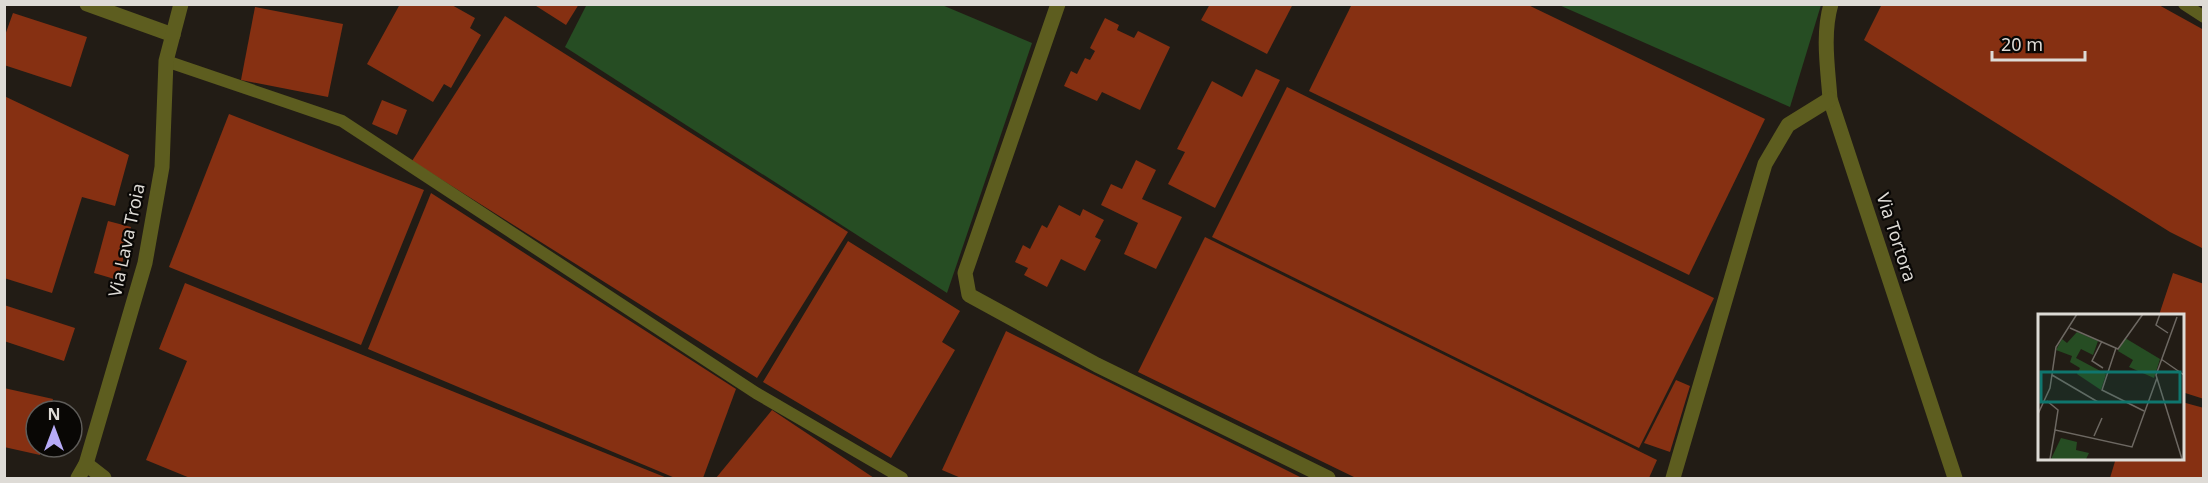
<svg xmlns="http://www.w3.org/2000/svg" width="2208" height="483" font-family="'Noto Sans',sans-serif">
  <rect width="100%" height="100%" fill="#221c15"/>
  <!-- green -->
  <g fill="#264d23">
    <path d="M587 4 942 5 1032 43 947 293 565 47Z"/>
    <path d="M1559 5 1821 4V5L1790 107Z"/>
  </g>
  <!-- building -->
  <g fill="#863012">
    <path d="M400 4H450L475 18 470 28 481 35 451 88 444 84 433 102 367 64Z"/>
    <path d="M533 4H579L566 25Z"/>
    <path d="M1210 4H1293L1267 54 1201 20Z"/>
    <path d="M1352 4H1526L1765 119 1689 275 1309 91Z"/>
    <path d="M1882 4H2157L2204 30V249L2170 232 1864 40Z"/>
    <path d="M255 7 343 24 328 97 241 80Z"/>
    <path d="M13 13 87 37 71 87 4 65V38Z"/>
    <path d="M505 16 848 232 757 378 412 161Z"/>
    <path d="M1105 18 1119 25 1117 30 1134 38 1138 31 1170 47 1140 110 1102 92 1097 101 1064 86 1071 71 1077 74 1085 58 1090 60 1095 51 1090 48Z"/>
    <path d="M1256 69 1280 80 1215 208 1168 184 1185 152 1177 149 1212 81 1242 97Z"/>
    <path d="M1287 87 1714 298 1639 448 1212 237Z"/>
    <path d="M4 96 129 155 115 206 82 197 52 293 4 278Z"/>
    <path d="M382 100 407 110 397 135 372 124Z"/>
    <path d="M229 114 424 190 361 345 169 267Z"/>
    <path d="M1136 160 1156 170 1142 199 1182 217 1156 269 1124 254 1138 223 1101 205 1111 184 1122 189Z"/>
    <path d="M431 193 736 389 703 478H675L368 349Z"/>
    <path d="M1059 205 1080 216 1083 209 1104 220 1095 237 1101 240 1085 271 1061 259 1047 287 1024 275 1028 268 1015 262 1023 245 1030 249 1042 225 1047 228Z"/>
    <path d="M108 221 131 227 118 280 94 273Z"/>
    <path d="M1205 237 1657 460 1649 478H1356L1138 372Z"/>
    <path d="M848 241 960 311 942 342 955 350 891 458 763 382Z"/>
    <path d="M2173 273 2204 284V399L2182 392V315H2159Z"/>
    <path d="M185 283 667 478H190L146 460 187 361 159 349Z"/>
    <path d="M4 305 75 328 64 361 4 341Z"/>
    <path d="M1006 331 1302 478H961L942 470Z"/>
    <path d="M1676 380 1690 386 1670 452 1644 443Z"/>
    <path d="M4 388 53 399 50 411H36V447H42L40 455 4 447Z"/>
    <path d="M2182 402 2204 408V478H2110L2116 458H2182Z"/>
    <path d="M772 410 874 478H716Z"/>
  </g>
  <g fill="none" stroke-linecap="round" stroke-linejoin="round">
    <!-- service -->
    <g stroke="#5d5d1f" stroke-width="12">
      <path d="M2184 4 2204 17"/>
      <path d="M166 61 342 121 756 393 902 478"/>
    </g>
    <!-- minor -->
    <g stroke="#5d5d1f" stroke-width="15">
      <path d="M87 4 173 35"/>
      <path d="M1058 4 965 273 969 295 1097 365 1328 478"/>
      <path d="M1831 4C1822 35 1828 69 1830 99L1955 478"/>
      <path d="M86 464 104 478"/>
      <path d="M78 478 86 464 145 263 162 167 166 61 181 4"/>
      <path d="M1673 478 1765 164 1788 125 1830 99"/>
    </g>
  </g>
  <g text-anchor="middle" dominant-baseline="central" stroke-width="4.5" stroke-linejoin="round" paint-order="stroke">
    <!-- street labels -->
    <g font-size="18" fill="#dedbd6" stroke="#090705">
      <text transform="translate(1897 237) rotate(72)">Via Tortora</text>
      <text transform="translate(126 240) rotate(-78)">Via Lava Troia</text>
    </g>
  </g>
  <!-- overview -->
  <g transform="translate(2038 314)">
    <rect width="146" height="146" fill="#221c15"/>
    <path d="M39 18 60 27 55 41 43 35 38 44 68 60 63 76 39 60 42 54 32 48 34 42 18 36 24 25 29 29ZM87 24 122 45 116 64 91 53 95 46 80 37ZM23 124 39 128 38 136 51 139 48 145H13Z" fill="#264d23"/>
    <path fill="none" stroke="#6d6862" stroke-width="1.5" d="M122 0 118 11 130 19M139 3 118 61 144 145M32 14 80 35 105 0M64 27 54 47 65 54M78 34 64 76 106 97M123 45 146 61M14 61 60 88M9 87 20 96 17 116 94 133 119 64M0 100 12 74 18 33 39 0M56 122 64 104M12 145 17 116"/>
    <path fill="#0f766e" fill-opacity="0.15" stroke="#0f766e" stroke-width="3" d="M3 58H142V88H3Z"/>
    <rect width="146" height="146" fill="none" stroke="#dedbd6" stroke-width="3"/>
  </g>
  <!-- border -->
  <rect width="2208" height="483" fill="none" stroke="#dedbd6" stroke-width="12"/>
  <!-- north arrow -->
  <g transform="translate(54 429)"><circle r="28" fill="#090705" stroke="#5e5c59" stroke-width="1.5"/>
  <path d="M0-4.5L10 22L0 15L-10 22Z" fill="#b7abf8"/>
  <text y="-9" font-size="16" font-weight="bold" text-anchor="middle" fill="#dedbd6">N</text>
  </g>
  <!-- scale -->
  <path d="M1992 51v9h93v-9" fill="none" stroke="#dedbd6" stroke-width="3"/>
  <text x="2001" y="51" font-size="18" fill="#dedbd6" stroke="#090705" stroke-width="4.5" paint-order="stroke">20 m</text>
</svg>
